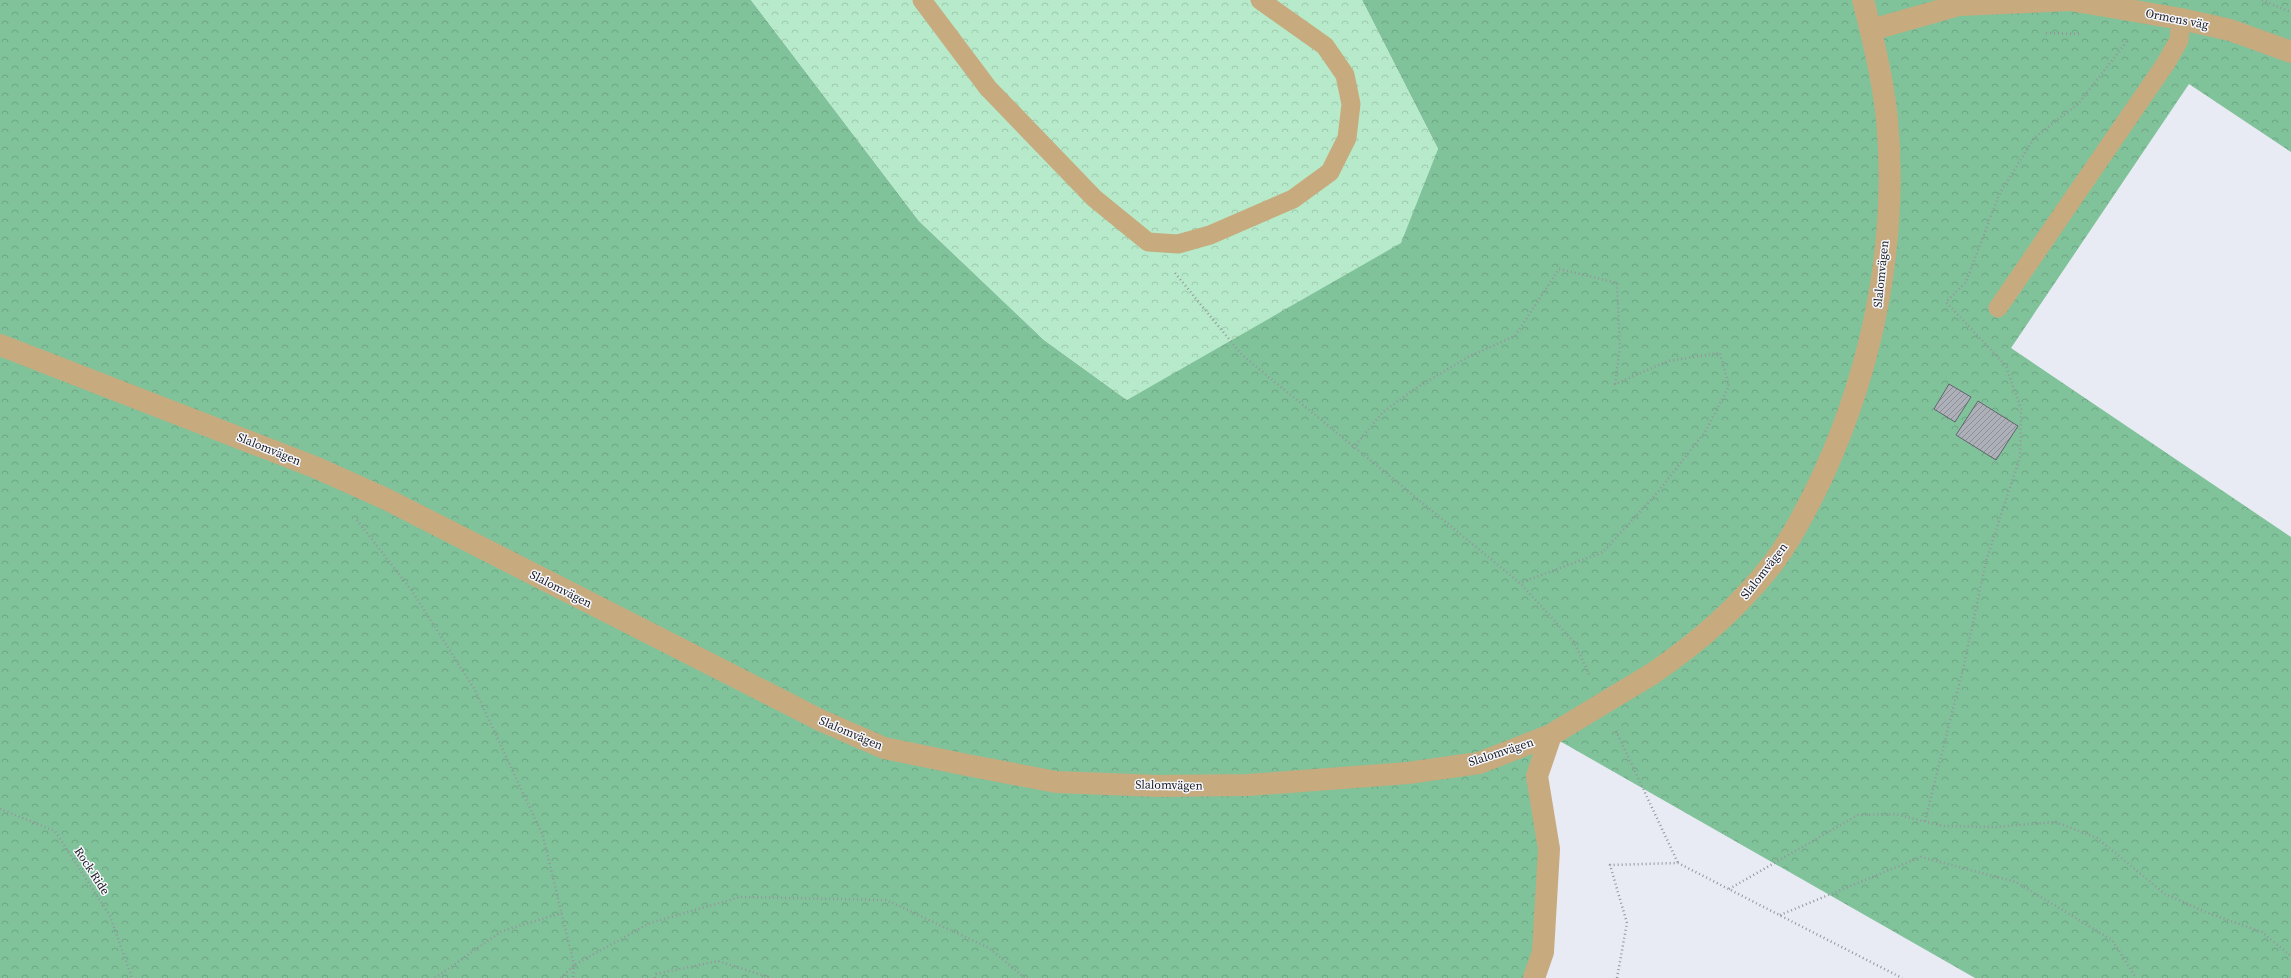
<svg xmlns="http://www.w3.org/2000/svg" width="2291" height="978" font-family="'Source Serif 4',serif">
  <defs>
    <pattern id="forest-crowns" width="20" height="18" patternUnits="userSpaceOnUse"><rect width="20" height="18" fill="#80c29a"/><path d="M2 6a3 3 0 1 1 6 0M12 15a3 3 0 1 1 6 0" fill="none" stroke="#6ea684"/></pattern>
    <pattern id="park-crowns" width="20" height="18" patternUnits="userSpaceOnUse"><rect width="20" height="18" fill="#b7eaca"/><path d="M2 6a3 3 0 1 1 6 0M12 15a3 3 0 1 1 6 0" fill="none" stroke="#9dc8ad"/></pattern>
    <pattern id="building-hatch" width="6" height="6" patternUnits="userSpaceOnUse"><rect width="6" height="6" fill="#adb0b9"/><path d="M-1 1l2-2M0 6l6-6M5 7l2-2" fill="none" stroke="#8c8e96"/></pattern>
  </defs>
  <rect width="100%" height="100%" fill="#e8eaf4"/>
  <!-- forest -->
  <path fill="url(#forest-crowns)" d="M0 0H751L919 221 1044 340 1127 400 1438 149 1362 0H2291V152L2189 84 2011 348 2291 537V978H1975L1551 736 1537 776 1549 849 1534 978H0Z"/>
  <!-- park -->
  <path fill="url(#park-crowns)" d="M751 0H1362L1438 149 1401 243 1127 400 1044 340 919 221Z"/>
  <!-- building -->
  <g fill="url(#building-hatch)" stroke="#63656d">
    <path d="M1949 384 1971 397 1955 422 1934 409Z"/>
    <path d="M1978 401 2018 426 1996 460 1956 435Z"/>
  </g>
  <g fill="none" stroke-linecap="round" stroke-linejoin="round">
    <!-- path -->
    <g stroke="#95969d" stroke-width="2.5" stroke-dasharray="1 3" stroke-linecap="butt">
      <path d="M2262 0 2291 12"/>
      <path d="M2046 33 2079 34"/>
      <path d="M1175 273 1242 355 1520 583 1574 642 1590 676"/>
      <path d="M1353 448 1383 412 1413 390 1468 357 1515 336 1559 269 1617 283 1620 347 1615 384 1668 361 1720 353 1729 386 1705 432 1657 493 1603 552 1520 583"/>
      <path d="M357 520 412 591 475 690 543 836 574 965 573 978"/>
      <path d="M1616 731 1678 863"/>
      <path d="M0 809 55 831 110 916 132 978"/>
      <path d="M1925 821 1964 665 1986 561 2020 457 2021 409 2006 366 1946 302 1966 282 1999 195 2034 138 2079 103 2128 40"/>
      <path d="M1729 889 1858 815 1895 814 1943 826 1995 827 2056 822 2097 838 2165 894 2208 913 2262 932 2291 956"/>
      <path d="M1780 915 1921 857 2016 882 2112 940 2136 978"/>
      <path d="M435 978 502 931 562 913"/>
      <path d="M561 978 574 965 650 923 740 897 886 900 989 948 1025 978"/>
      <path d="M655 978 656 974 718 961 771 978"/>
      <path d="M1617 978 1627 923 1610 865 1678 863 1902 978"/>
    </g>
    <!-- service -->
    <g stroke="#c7ab7f" stroke-width="19">
      <path d="M922 0 988 88 1094 198 1148 242 1178 244 1210 235 1293 199 1330 172 1347 138 1351 104 1345 75 1325 46 1260 0"/>
      <path d="M1998 308 2166 63 2179 40 2181 19"/>
    </g>
    <!-- minor -->
    <g stroke="#c7ab7f" stroke-width="22">
      <path d="M1871 30 1959 5 2070 0 2181 19 2230 30 2291 52"/>
      <path d="M1534 978 1543 952 1549 849 1537 776 1551 735"/>
    </g>
    <!-- tertiary -->
    <g stroke="#c7ab7f" stroke-width="22">
      <path d="M0 345 317 468 386 499 820 720 884 748 967 765 1056 782 1159 786 1248 785 1408 773 1479 763 1551 735"/>
      <path d="M1652 674C1700 641 1738 608 1774 562 1794 535 1810 503 1824 473 1874 363 1898 240 1887 119 1883 79 1873 38 1863 0"/>
    </g>
    <!-- tertiary-bridge -->
    <path stroke="#c7ab7f" stroke-width="22" d="M1551 735 1652 674"/>
  </g>
  <g text-anchor="middle" dominant-baseline="central" stroke-width="3" stroke-linejoin="round" paint-order="stroke">
    <!-- street labels -->
    <g font-size="12" fill="#191a1d" stroke="#f6f8fe">
      <text transform="translate(2177 19) rotate(11)">Ormens väg</text>
      <text transform="translate(1881 274) rotate(-84)">Slalomvägen</text>
      <text transform="translate(269 449) rotate(22)">Slalomvägen</text>
      <text transform="translate(1764 571) rotate(-52)">Slalomvägen</text>
      <text transform="translate(561 589) rotate(27)">Slalomvägen</text>
      <text transform="translate(851 733) rotate(23)">Slalomvägen</text>
      <text transform="translate(1501 752) rotate(-18)">Slalomvägen</text>
      <text transform="translate(1169 785) rotate(1)">Slalomvägen</text>
      <text transform="translate(92 871) rotate(57)">Rock Ride</text>
    </g>
  </g>
</svg>
